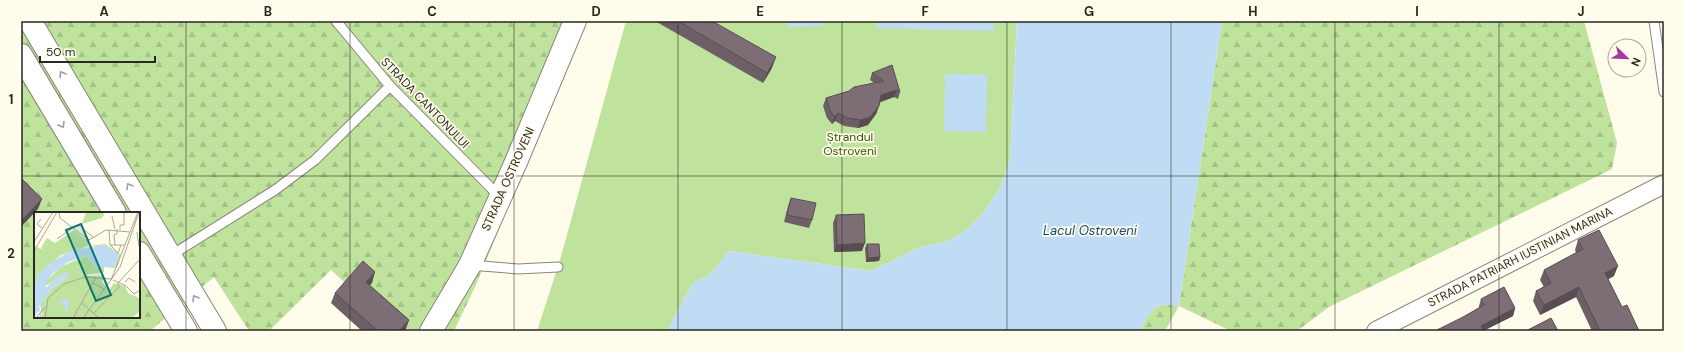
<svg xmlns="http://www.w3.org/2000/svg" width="1685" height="352" font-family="'DM Sans',sans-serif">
  <defs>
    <pattern id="forest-firs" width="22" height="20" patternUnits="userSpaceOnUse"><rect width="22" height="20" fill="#bfe39d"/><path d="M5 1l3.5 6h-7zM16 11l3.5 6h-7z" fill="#a4c387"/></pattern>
  </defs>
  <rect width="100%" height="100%" fill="#fffceb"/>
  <!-- green -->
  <path fill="#bfe39d" d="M626 21H1017L1010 160 1000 188 985 211 967 230 948 241 918 248 871 271 729 251 710 275 693 283 667 331H537L560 260Z"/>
  <!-- forest -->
  <g fill="url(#forest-firs)" fill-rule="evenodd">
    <path d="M21 21H566L582 30 476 285 454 331H398L331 270 269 331H249L214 277 150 331H21ZM35 213H139V317H35Z"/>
    <path d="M1222 21H1584L1617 143 1612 169 1329 307 1297 331H1231L1179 306 1165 331H1140C1145 322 1151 306 1163 305 1168 304 1174 306 1179 306Z"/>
  </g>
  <!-- water -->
  <g fill="#c0dcf4">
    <path d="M783 21H822V26L789 27Z"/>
    <path d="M877 21H994V31L877 28Z"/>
    <path d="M1017 21H1222L1179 306C1174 306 1168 304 1163 305 1151 306 1145 322 1140 331H667L693 283 710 275 729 251 871 271 918 248 948 241 967 230 985 211 1000 188 1010 160Z"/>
    <path d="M945 74 987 75 986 132 944 131Z"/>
  </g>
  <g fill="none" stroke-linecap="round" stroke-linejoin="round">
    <defs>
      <g id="lane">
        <path d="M336 21 390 86 500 197"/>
        <path d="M1654 21 1664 92"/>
        <path d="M170 256 275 190 315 160 390 86"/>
        <path d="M470 265 518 269 558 267"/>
      </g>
      <path id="street" d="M1376 331 1664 184"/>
      <g id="secondary">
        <path d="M30 21 215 331"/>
        <path d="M21 55 115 213"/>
        <path d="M139 253 186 331"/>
        <path d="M431 331 470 265 516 162 575 21"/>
      </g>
    </defs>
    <!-- lane casing -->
    <use href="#lane" stroke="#8a8778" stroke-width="11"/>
    <!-- street casing -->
    <use href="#street" stroke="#8a8778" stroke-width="20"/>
    <!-- secondary casing -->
    <use href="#secondary" stroke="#8a8778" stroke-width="24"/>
    <!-- lane -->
    <use href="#lane" stroke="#fff" stroke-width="9"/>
    <!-- street -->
    <use href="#street" stroke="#fff" stroke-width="18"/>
    <!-- secondary -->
    <use href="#secondary" stroke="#fff" stroke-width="22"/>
  </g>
  <!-- wall -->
  <g fill="#6c5f65">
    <path d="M655 21H712L772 68 763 83Z"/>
    <path d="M872 73 900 92 898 99 894 97 880 102 879 106 876 114 868 125 858 128 844 126 835 121 832 124 827 118 823 106 826 98 849 91 874 83 870 80Z"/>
    <path d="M791 198 812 220 809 228 784 222 788 206Z"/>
    <path d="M836 215 862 251 834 252 833 223Z"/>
    <path d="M1578 240 1614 276 1608 279 1622 307 1639 331H1592L1576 297 1540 315 1533 301 1536 291 1544 287 1540 280 1544 270 1576 253 1575 250Z"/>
    <path d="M867 244 880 257 879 261 866 262 865 248Z"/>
    <path d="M372 283 369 285 409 320 405 331H362L331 303 335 293Z"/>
    <path d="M1481 299 1515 308 1513 316 1483 331 1463 317 1479 308V306Z"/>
  </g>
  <!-- shaded-wall -->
  <g fill="#584d53">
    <path d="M776 57 772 68 763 83 767 73Z"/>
    <path d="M897 90 894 97 878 103 881 95Z"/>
    <path d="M879 106 876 114 868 125 858 128 860 120Z"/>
    <path d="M838 113 835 121 832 124 834 117Z"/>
    <path d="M42 199 38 209 21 227V221Z"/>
    <path d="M865 243 862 251 834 252 837 245Z"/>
    <path d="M880 257 879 261 866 262 868 258Z"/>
    <path d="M1618 266 1614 276 1601 283 1605 273Z"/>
    <path d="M375 272 372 283 362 293 366 282Z"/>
    <path d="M1579 287 1576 297 1540 315 1544 305Z"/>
    <path d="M1515 308 1513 316 1483 331 1481 326Z"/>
    <path d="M409 320 405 331H399Z"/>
  </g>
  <!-- building -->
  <g fill="#7d6e76" stroke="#584d53">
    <path d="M678 21H712L776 57 767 73Z"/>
    <path d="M892 65 900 92 897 90 881 95 879 106 870 117 860 120 847 118 838 113 834 117 830 110 826 98 849 91 854 87 884 81 872 73Z"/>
    <path d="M21 178 42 199 21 221Z"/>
    <path d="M791 198 816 203 812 220 787 215Z"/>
    <path d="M864 214 865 243 837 245 836 215Z"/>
    <path d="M1599 230 1618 266 1605 273 1622 307 1627 305 1639 331H1600L1579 287 1544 305 1536 291 1551 283 1544 270 1583 249 1578 240Z"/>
    <path d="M867 244H879L880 257 868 258Z"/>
    <path d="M363 261 375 272 366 282 409 320 399 331H378L335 293Z"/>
    <path d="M1504 287 1515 308 1481 326 1483 331H1435L1463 317 1484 305 1481 299Z"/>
    <path d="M1551 318 1558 331H1526Z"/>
  </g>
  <!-- one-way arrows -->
  <defs><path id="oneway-chevron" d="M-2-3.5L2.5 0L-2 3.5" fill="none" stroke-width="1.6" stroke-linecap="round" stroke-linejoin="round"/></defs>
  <g stroke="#9f9e9c">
    <use href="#oneway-chevron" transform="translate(62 74) rotate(-121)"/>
    <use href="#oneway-chevron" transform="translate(62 125) rotate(59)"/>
    <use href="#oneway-chevron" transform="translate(129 186) rotate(-121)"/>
    <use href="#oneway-chevron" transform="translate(195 298) rotate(-121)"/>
  </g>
  <!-- grid -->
  <path fill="none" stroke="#292822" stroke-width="1" stroke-opacity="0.55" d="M186 21V331M350 21V331M514 21V331M678 21V331M842 21V331M1007 21V331M1171 21V331M1335 21V331M1499 21V331M21 176H1664"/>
  <g text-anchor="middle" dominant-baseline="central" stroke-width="3.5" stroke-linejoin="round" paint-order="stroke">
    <!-- street labels -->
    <g font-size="12" fill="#292822" stroke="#fffceb">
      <text transform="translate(425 103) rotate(46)">STRADA CANTONULUI</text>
      <text transform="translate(508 179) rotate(-66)">STRADA OSTROVENI</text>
      <text transform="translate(1520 257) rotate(-27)">STRADA PATRIARH IUSTINIAN MARINA</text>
    </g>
    <!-- park labels -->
    <g font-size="12" fill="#365600" stroke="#fffceb">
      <text x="850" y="137">Ștrandul<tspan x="850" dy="14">Ostroveni</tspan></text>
    </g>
    <!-- water labels -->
    <g font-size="13" font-style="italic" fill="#174b71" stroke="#fffceb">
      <text x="1090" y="230">Lacul Ostroveni</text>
    </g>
  </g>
  <!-- overview -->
  <g transform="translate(34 212)">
    <rect width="106" height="106" fill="#fffceb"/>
    <path d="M0 34 10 38 1 61 5 62 0 75ZM52 44 62 55H70V60L51 63 53 64 51 70H46V67L38 69 28 54Z" fill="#bfe39d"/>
    <path d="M52 0H69L70 3 68 6 48 12ZM40 18 54 29V34L71 32 87 43 83 56 70 55H81L85 43 73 35 54 34 27 43 5 62 1 61 10 38 7 36 13 26 21 31ZM28 54 33 60 10 75 11 70ZM36 64 38 69 46 67V70H51L53 64H70L68 70 75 78 80 71 91 74 94 81 105 86 106 99 98 106H9L6 92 20 75Z" fill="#bfe39d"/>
    <path d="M71 33 85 43 81 55H62L52 44 34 50 19 61 10 74 13 75 22 65 33 60 36 64 20 75 10 87 5 95 9 106H5L6 100 4 99 0 106V75L5 62 13 53 38 38ZM29 87H35L33 102 29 91 23 92Z" fill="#c0dcf4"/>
    <path fill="none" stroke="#a9a79b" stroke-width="1" d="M25 0 26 6 55 28 72 18 96 20M104 0 77 68 86 55 105 0M78 4 81 17M7 7 3 12 8 16M49 17 59 25M75 18 76 33H91M86 18V13H90V0M103 20 105 34M23 27 40 15M0 30 19 0M76 33 84 41 87 33M81 33 80 23 83 22V17M0 39 23 0M79 68 92 74 100 82 106 78M91 70 95 66 101 70M59 71 70 77M84 71 106 47M48 91 65 106M60 101 85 75 84 71M2 106 11 95M11 106 14 86 30 72 51 65 77 67M39 106 62 65M49 106 77 68"/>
    <path fill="#0f766e" fill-opacity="0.15" stroke="#0f766e" stroke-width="2" d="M47 12 77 83 62 89 32 18Z"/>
    <rect width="106" height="106" fill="none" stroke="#292822" stroke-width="2"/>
  </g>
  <!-- border -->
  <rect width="1685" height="352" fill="none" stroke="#fffceb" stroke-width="44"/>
  <!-- north arrow -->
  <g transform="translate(1627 58) rotate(113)"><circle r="19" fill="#fffceb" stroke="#a9a79b"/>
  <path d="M0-3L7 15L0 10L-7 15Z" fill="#a53b9d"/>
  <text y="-6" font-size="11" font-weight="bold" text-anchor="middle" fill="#292822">N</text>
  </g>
  <!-- scale -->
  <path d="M40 56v6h115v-6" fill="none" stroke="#292822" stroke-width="2"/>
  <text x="46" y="56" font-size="12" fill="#292822" stroke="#fffceb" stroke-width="3" paint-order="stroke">50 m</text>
  <rect x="22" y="22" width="1641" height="308" fill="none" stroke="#292822" stroke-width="1.5"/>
  <g font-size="13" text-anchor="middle" font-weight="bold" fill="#292822">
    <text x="104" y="16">A</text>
    <text x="268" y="16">B</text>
    <text x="432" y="16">C</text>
    <text x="596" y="16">D</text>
    <text x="760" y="16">E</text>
    <text x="925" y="16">F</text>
    <text x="1089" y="16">G</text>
    <text x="1253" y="16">H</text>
    <text x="1417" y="16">I</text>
    <text x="1581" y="16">J</text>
    <text x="11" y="104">1</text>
    <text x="11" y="258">2</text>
  </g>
</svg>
